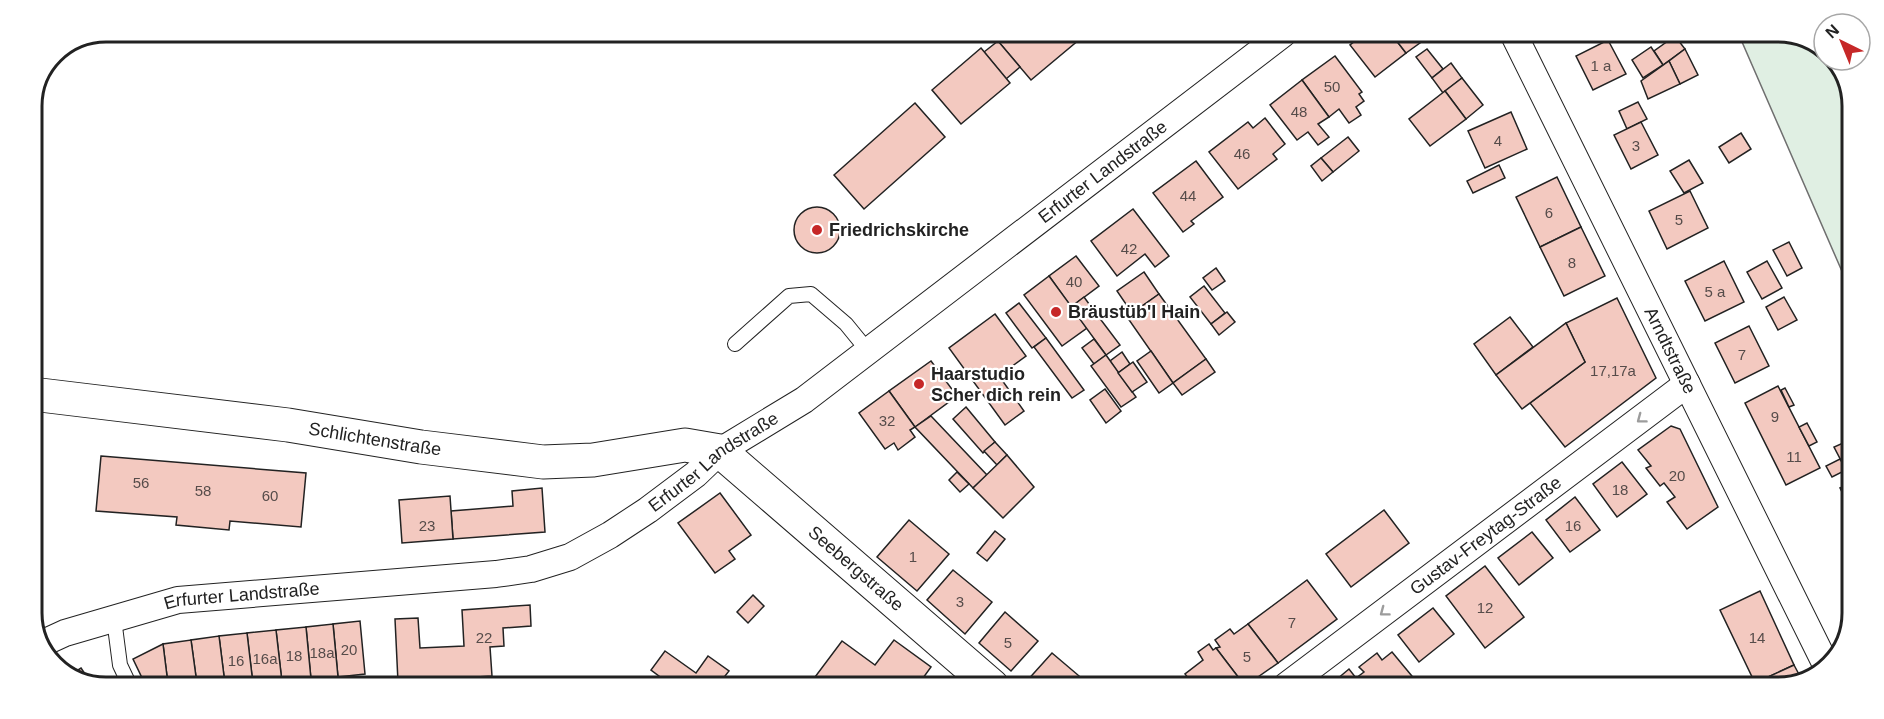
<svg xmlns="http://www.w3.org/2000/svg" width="1884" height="719" font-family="Helvetica,sans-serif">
  <rect width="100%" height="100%" fill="#fff"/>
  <!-- green -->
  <path fill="#e0efe3" stroke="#6f6f6f" stroke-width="1.5" d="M1739 35 1803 36 1824 51V60L1837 61 1852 100 1851 292Z"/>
  <!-- building -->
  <g fill="#f3c9c0" stroke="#222" stroke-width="1.5">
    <path d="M992 34H1086L1031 80Z"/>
    <path d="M1364 34 1392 35 1406 53 1375 77 1350 45Z"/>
    <path d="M1392 35H1431L1406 53Z"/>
    <path d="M1675 36 1685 49 1663 65 1654 51Z"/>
    <path d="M1608 40 1626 74 1593 90 1576 56Z"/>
    <path d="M998 41 1020 67 1006 79 984 52Z"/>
    <path d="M1651 47 1663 65 1643 78 1632 60Z"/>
    <path d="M981 48 1010 83 961 124 932 90Z"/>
    <path d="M1427 49 1443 69 1432 78 1416 57Z"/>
    <path d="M1685 49 1698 75 1680 84 1669 61Z"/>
    <path d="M1335 56 1362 92 1359 94 1364 101 1356 107 1361 115 1349 123 1339 109 1329 117 1302 80Z"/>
    <path d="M1669 61 1680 84 1648 99 1641 81Z"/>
    <path d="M1451 63 1462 78 1443 93 1432 78Z"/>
    <path d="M1462 78 1483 105 1466 119 1445 91Z"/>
    <path d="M1302 80 1329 117 1318 124 1329 137 1318 145 1308 132 1297 140 1270 105Z"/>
    <path d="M1445 91 1466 119 1430 146 1409 119Z"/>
    <path d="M1638 102 1647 119 1627 129 1619 111Z"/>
    <path d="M915 103 945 137 864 209 834 175Z"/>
    <path d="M1511 112 1527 149 1485 168 1468 131Z"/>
    <path d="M1265 118 1285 144 1273 154 1277 159 1238 189 1209 152 1248 122 1253 128Z"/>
    <path d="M1641 122 1658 155 1631 169 1614 135Z"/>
    <path d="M1741 133 1751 149 1729 163 1719 147Z"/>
    <path d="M1348 137 1359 151 1333 172 1321 158Z"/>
    <path d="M1321 158 1333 172 1322 181 1311 166Z"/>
    <path d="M1689 160 1703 183 1684 193 1670 171Z"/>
    <path d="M1196 161 1223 197 1191 221 1194 224 1183 232 1153 193Z"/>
    <path d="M1499 165 1505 178 1473 193 1467 181Z"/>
    <path d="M1557 177 1581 227 1540 247 1516 197Z"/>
    <path d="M1690 191 1708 228 1667 249 1649 211Z"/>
    <circle cx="817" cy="230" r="23"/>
    <path d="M1133 209 1169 256 1155 267 1145 254 1117 276 1091 241Z"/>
    <path d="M1581 227 1605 276 1564 296 1540 247Z"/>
    <path d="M1789 242 1802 268 1787 276 1773 250Z"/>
    <path d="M1076 256 1099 286 1071 307 1049 276Z"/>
    <path d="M1724 261 1744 302 1705 321 1685 281Z"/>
    <path d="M1767 261 1782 288 1762 299 1747 272Z"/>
    <path d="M1216 268 1225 281 1212 290 1203 278Z"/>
    <path d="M1144 272 1159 294 1132 313 1117 291Z"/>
    <path d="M1049 276 1087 328 1062 346 1024 295Z"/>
    <path d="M1204 286 1225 313 1211 324 1190 297Z"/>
    <path d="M1159 294 1206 359 1173 383 1127 317Z"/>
    <path d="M1084 297 1092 308 1079 318 1071 307Z"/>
    <path d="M1784 297 1797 320 1778 330 1766 307Z"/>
    <path d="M1617 298 1656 378 1565 447 1530 403 1585 362 1566 323Z"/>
    <path d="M1019 303 1046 338 1032 348 1006 313Z"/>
    <path d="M1092 308 1120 345 1106 355 1079 318Z"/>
    <path d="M1227 312 1235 322 1219 335 1211 324Z"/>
    <path d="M995 314 1026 356 999 376 1024 411 1005 425 949 348Z"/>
    <path d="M1510 317 1533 347 1496 375 1474 344Z"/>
    <path d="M1566 323 1585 362 1522 409 1496 375Z"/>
    <path d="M1749 326 1769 366 1735 383 1715 343Z"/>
    <path d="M1046 338 1084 390 1072 398 1034 347Z"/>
    <path d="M1094 339 1106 355 1094 364 1082 348Z"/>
    <path d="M1151 351 1173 383 1159 393 1137 361Z"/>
    <path d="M1122 352 1130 364 1118 373 1110 361Z"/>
    <path d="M1106 355 1136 397 1121 407 1091 366Z"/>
    <path d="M1206 359 1215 372 1182 395 1173 383Z"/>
    <path d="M931 361 957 396 915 427 889 391Z"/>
    <path d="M1133 362 1147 382 1132 392 1118 373Z"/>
    <path d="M1778 386 1820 468 1786 485 1745 403Z"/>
    <path d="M1785 388 1794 405 1789 407 1781 390Z"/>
    <path d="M1105 389 1121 411 1106 423 1090 400Z"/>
    <path d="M889 391 915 427 910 430 915 437 898 450 894 443 885 449 859 413Z"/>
    <path d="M966 407 995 442 983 453 953 419Z"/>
    <path d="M931 416 987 475 973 488 915 427Z"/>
    <path d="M1807 423 1817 442 1809 446 1799 427Z"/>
    <path d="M1671 426 1680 429 1718 507 1687 529 1667 502 1675 497 1664 483 1660 486 1646 468 1651 466 1638 450Z"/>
    <path d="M1850 440V468L1846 470 1834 447Z"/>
    <path d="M995 442 1007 455 997 465 984 451Z"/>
    <path d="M1007 455 1034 487 1003 518 973 488Z"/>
    <path d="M101 456 306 473 301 527 230 521 229 530 176 525 177 517 96 511Z"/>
    <path d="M1840 459 1846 470 1832 477 1826 466Z"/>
    <path d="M1622 462 1647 494 1617 517 1593 484Z"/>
    <path d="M957 472 969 484 960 492 949 480Z"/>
    <path d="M1850 484 1849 507 1840 488Z"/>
    <path d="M542 488 545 532 453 539 451 511 513 506 512 491Z"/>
    <path d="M720 493 751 535 729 551 735 559 715 573 678 523Z"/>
    <path d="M450 496 453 539 402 543 399 500Z"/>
    <path d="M1575 497 1600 530 1570 552 1546 520Z"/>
    <path d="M1384 510 1409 543 1351 587 1326 554Z"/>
    <path d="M909 520 949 554 917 591 877 557Z"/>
    <path d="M32 530H41L40 575H32Z"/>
    <path d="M995 531 1005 539 987 561 977 553Z"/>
    <path d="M1532 532 1553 558 1519 585 1498 558Z"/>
    <path d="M1485 566 1524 617 1485 648 1446 596Z"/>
    <path d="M953 570 992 602 965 634 927 600Z"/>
    <path d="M1307 580 1337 619 1278 663 1248 624Z"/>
    <path d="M1760 591 1794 665 1755 683 1720 610Z"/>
    <path d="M753 595 764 606 748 623 737 612Z"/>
    <path d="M530 605 531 626 503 628 504 646 490 647 492 676 398 682 395 619 418 618 420 648 464 646 462 610Z"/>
    <path d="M1433 608 1454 634 1419 662 1398 635Z"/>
    <path d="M1005 612 1038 641 1011 671 979 643Z"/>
    <path d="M360 621 365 674 338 677 333 624Z"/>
    <path d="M333 624 338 677 311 679 306 627Z"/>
    <path d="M1248 624 1278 663 1245 686 1216 648 1220 647 1215 640 1230 629 1234 634Z"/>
    <path d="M306 627 311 679 282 682 276 630Z"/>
    <path d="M276 630 282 682 253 684 247 633Z"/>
    <path d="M247 633 253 684H225L219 636Z"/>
    <path d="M219 636 225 684H197L191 640Z"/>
    <path d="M191 640 197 684H168L163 644Z"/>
    <path d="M894 640 931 667 918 685H809L842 641 875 665Z"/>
    <path d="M163 644 168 684H145L133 659Z"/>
    <path d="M1209 644 1213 650 1216 648 1245 686H1194L1185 674 1203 660 1198 652Z"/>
    <path d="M665 651 696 673 708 656 729 671 718 685H671L651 670Z"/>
    <path d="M1392 652 1421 687 1330 685 1349 669 1356 678 1364 672 1359 667 1377 653 1382 660Z"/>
    <path d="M1052 653 1085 681 1081 686H1028L1025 683Z"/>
    <path d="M1794 665 1802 680 1779 687H1758L1755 683Z"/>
    <path d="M81 668 91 683H81L70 675Z"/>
  </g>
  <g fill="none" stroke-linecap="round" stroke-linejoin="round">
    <defs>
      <g id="service">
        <path d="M735 344 789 296 811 294 846 324 868 351"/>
        <path d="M114 619 120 665 129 684"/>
      </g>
      <g id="minor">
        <path id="s1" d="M1514 35 1827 667"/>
        <path id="s2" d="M41 644 65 633 178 600 496 574 531 569 570 557 610 535 648 510 696 474 720 451 804 400 1283 34"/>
        <path id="s3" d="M1286 686 1687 384"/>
      </g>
      <g id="primary">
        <path id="s4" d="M32 394 288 425 421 447 543 462 593 460 685 445 720 451 992 686"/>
      </g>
    </defs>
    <!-- service casing -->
    <use href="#service" stroke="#222" stroke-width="16"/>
    <!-- minor casing -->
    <use href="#minor" stroke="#222" stroke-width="28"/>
    <!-- primary casing -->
    <use href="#primary" stroke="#222" stroke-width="35"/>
    <!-- service -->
    <use href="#service" stroke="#fff" stroke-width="14"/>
    <!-- minor -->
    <use href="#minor" stroke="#fff" stroke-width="26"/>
    <!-- primary -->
    <use href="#primary" stroke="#fff" stroke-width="33"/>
    <!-- fence -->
    <path stroke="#222" stroke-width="1.5" stroke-dasharray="8 3" stroke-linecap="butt" d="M1171 37 1175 34"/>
  </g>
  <!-- one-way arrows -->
  <defs><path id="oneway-chevron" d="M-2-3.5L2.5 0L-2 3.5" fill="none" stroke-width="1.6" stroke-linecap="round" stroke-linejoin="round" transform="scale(1.5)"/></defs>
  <g stroke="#9c9c9c">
    <use href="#oneway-chevron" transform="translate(1641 419) rotate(143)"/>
    <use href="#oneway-chevron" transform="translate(1384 612) rotate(143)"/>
  </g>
  <!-- markers -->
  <g fill="#c62828" stroke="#fff" stroke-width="2">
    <circle cx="817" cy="230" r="6"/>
    <circle cx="1056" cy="312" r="6"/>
    <circle cx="919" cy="384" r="6"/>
  </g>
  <g text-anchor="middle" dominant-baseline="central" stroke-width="4.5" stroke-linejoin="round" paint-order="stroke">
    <!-- number labels -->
    <g font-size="15" fill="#564c4a">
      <text x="1601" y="65">1 a</text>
      <text x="1332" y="86">50</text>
      <text x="1299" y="111">48</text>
      <text x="1498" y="140">4</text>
      <text x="1636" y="145">3</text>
      <text x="1242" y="153">46</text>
      <text x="1188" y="195">44</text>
      <text x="1549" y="212">6</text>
      <text x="1679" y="219">5</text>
      <text x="1129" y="248">42</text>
      <text x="1572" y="262">8</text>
      <text x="1074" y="281">40</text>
      <text x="1715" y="291">5 a</text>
      <text x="1742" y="354">7</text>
      <text x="1613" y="370">17,17a</text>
      <text x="1775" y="416">9</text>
      <text x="887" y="420">32</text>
      <text x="1794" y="456">11</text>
      <text x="1677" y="475">20</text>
      <text x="141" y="482">56</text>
      <text x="1620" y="489">18</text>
      <text x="203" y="490">58</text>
      <text x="270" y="495">60</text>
      <text x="427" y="525">23</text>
      <text x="1573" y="525">16</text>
      <text x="913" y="556">1</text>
      <text x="960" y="601">3</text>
      <text x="1485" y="607">12</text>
      <text x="1292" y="622">7</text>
      <text x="484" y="637">22</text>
      <text x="1757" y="637">14</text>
      <text x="1008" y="642">5</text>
      <text x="349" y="649">20</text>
      <text x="322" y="652">18a</text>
      <text x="294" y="655">18</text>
      <text x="1247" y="656">5</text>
      <text x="265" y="658">16a</text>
      <text x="236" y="660">16</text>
    </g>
    <!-- street labels -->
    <g font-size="18" fill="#222" stroke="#fff">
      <text stroke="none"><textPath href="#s2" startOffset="1198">Erfurter Landstraße</textPath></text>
      <text stroke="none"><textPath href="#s1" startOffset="352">Arndtstraße</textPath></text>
      <text stroke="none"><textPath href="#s4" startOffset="346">Schlichtenstraße</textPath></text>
      <text stroke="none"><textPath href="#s2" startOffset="712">Erfurter Landstraße</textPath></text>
      <text stroke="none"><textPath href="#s3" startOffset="250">Gustav-Freytag-Straße</textPath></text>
      <text stroke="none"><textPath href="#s4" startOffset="874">Seebergstraße</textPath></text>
      <text stroke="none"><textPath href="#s2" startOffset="208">Erfurter Landstraße</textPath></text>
    </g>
    <!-- poi labels -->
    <g font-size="18" font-weight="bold" fill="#222" stroke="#fff" text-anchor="start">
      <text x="829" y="230">Friedrichskirche</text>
      <text x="1068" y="312">Bräustüb'l Hain</text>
      <text x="931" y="374">Haarstudio<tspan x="931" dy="21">Scher dich rein</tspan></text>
    </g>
  </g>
  <!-- crop -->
  <path d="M0 0H1884V719H0ZM106 42H1778A64 64 0 0 1 1842 106V613A64 64 0 0 1 1778 677H106A64 64 0 0 1 42 613V106A64 64 0 0 1 106 42Z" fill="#fff" fill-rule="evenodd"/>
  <path fill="none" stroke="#222" stroke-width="3" d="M106 42H1778A64 64 0 0 1 1842 106V613A64 64 0 0 1 1778 677H106A64 64 0 0 1 42 613V106A64 64 0 0 1 106 42Z"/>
  <!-- north arrow -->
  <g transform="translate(1842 42) rotate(317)"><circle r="28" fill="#ffffff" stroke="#a7a7a7" stroke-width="1.5"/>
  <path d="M0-4.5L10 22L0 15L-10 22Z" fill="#c62828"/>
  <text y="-9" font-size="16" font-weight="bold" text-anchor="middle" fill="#222222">N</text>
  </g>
</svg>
